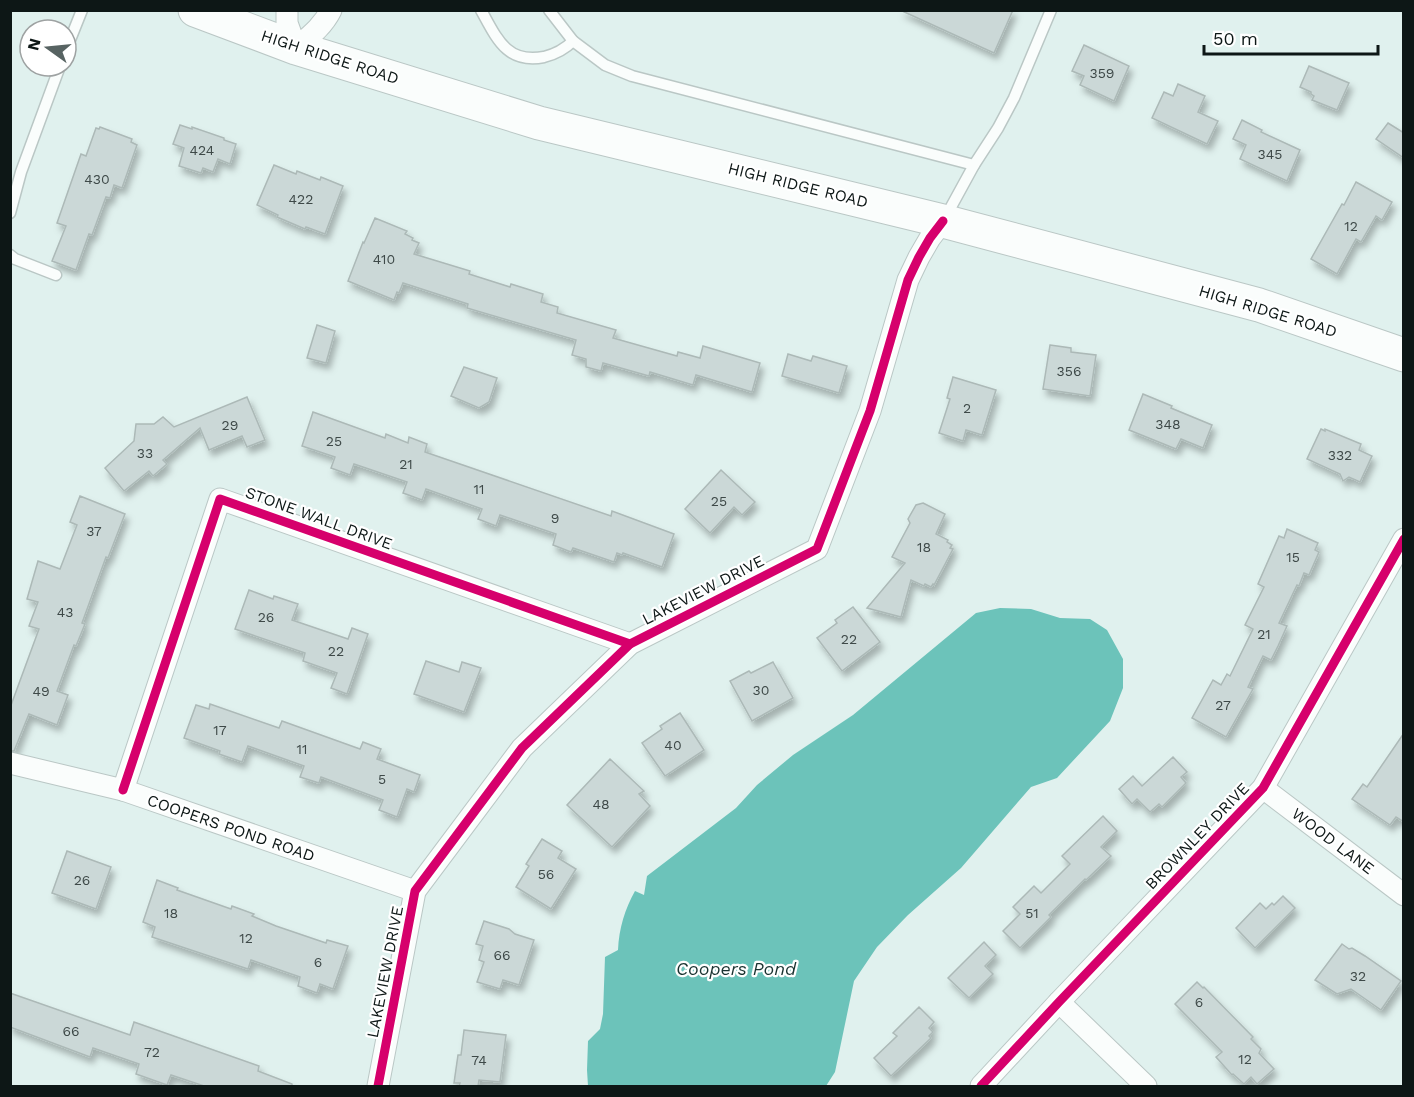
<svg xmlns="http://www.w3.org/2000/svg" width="1414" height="1097" font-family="'Work Sans',sans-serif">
  <defs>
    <filter id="shadow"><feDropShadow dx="3.5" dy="6" stdDeviation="3" flood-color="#0004"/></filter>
  </defs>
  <rect width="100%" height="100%" fill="#e0f1ee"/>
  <!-- water -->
  <path fill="#6cc3ba" d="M1000 608 1031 609 1060 618 1090 619 1107 630 1123 659V688L1110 721 1057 778 1031 787 961 868 908 915 877 947 854 981 835 1072 826 1086H588L587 1070 588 1041 600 1029 603 1014 605 957 618 950C619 928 625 909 635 891L644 895 647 876 736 808 757 785 793 755 853 715 976 613Z"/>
  <!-- building -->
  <g fill="#cbd8d7" stroke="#acb9b7" stroke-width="1.5" filter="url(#shadow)">
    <path d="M900 10H1013L994 53Z"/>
    <path d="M1084 45 1129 66 1114 101 1080 85 1084 76 1072 71Z"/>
    <path d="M1309 66 1349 83 1337 110 1312 100 1314 96 1311 94V92L1300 87Z"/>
    <path d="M1178 84 1205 96 1198 112 1218 121 1207 144 1152 118 1164 92 1173 96Z"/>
    <path d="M1242 120 1262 130 1261 132 1300 150 1287 181 1240 159 1246 145 1233 139Z"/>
    <path d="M1388 123 1404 133V158L1376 139Z"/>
    <path d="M180 125 192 129V127L224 138V140L236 144 230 164 218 159 213 172 203 168 201 173 179 166 184 148 173 144Z"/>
    <path d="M100 127 132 139 131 142 137 145 122 188 114 185 110 198 106 197 92 235 89 234 76 270 52 261 66 226 57 223 81 154 86 156 96 128 99 129Z"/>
    <path d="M274 165 296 174 297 171 320 180 321 177 343 186 325 234 306 227 305 229 277 217 278 215 257 205Z"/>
    <path d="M1356 182 1392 202 1382 220 1376 216 1361 242 1356 239 1337 274 1311 259 1342 204 1344 205Z"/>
    <path d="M375 218 407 231 405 234 413 238 412 240 419 243 414 254 470 271 469 274 510 287 511 284 543 294 541 302 558 307 557 313 616 330 613 338 677 356 678 352 700 358 703 346 760 363 752 392 696 375 693 385 650 372 649 376 603 363 601 371 586 367V359L572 355 576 340 467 308 468 304 403 283 399 293 397 292 394 300 348 281 363 242 364 243Z"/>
    <path d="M317 325 335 331 326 363 307 358Z"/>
    <path d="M1050 345 1071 348V352L1096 355 1090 396 1043 389Z"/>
    <path d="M788 354 811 361 813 356 847 366 839 393 782 376Z"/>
    <path d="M464 367 497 378 489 402 479 408 451 396Z"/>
    <path d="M953 377 996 390 982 435 966 430 963 441 939 433 950 399 947 398Z"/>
    <path d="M1143 394 1172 406 1171 408 1212 425 1203 448 1181 439 1176 449 1129 430Z"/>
    <path d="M247 397 265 440 247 447 242 436 209 450 200 428 163 460 167 464 153 476 149 471 124 491 105 468 134 441 136 424H154L163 417 174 427Z"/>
    <path d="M313 412 385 438 386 434 408 443 409 437 427 444 425 452 611 516 612 511 674 534 662 567 623 553 622 555 617 553 614 562 573 548 571 552 553 545 556 534 500 515 496 526 478 519 482 509 426 489 422 500 403 493 407 482 354 464 350 475 331 468 335 457 302 446Z"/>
    <path d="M1321 429 1325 431V429L1361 444 1359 450 1372 456 1360 482 1349 477 1343 481 1340 474 1307 459Z"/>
    <path d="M721 470 755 502 742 515 734 507 710 533 685 509Z"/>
    <path d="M80 496 125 514 108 558 106 557 82 623 85 624 76 646 74 645 57 691 68 695 57 725 29 714 14 751H10V708L39 629 29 626 38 602 27 599 38 561 60 569 77 525 70 522Z"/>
    <path d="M923 503 945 514 936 534 948 540 947 542 952 545 950 548 953 549 934 585 933 584 931 587 925 584 924 586 911 580 901 617 867 608 905 563 892 557 910 523 908 519 916 505Z"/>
    <path d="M1287 529 1318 543 1315 550 1319 552 1309 575 1304 573 1299 586 1297 585 1279 623 1287 626 1278 646 1271 660 1263 656 1248 687 1253 689 1226 737 1192 718 1213 680 1221 685 1227 674 1230 676 1253 629 1245 625 1264 587 1258 584 1279 536 1284 538Z"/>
    <path d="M249 590 273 599 274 596 298 604 292 620 348 639 352 628 368 634 347 694 331 688 337 673 303 661 305 653 235 629Z"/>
    <path d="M853 607 880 642 842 671 817 638 837 623 835 620Z"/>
    <path d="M426 661 459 672 462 662 481 668 464 712 414 694Z"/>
    <path d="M773 662 793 698 752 721 730 681 749 671 751 673Z"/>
    <path d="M210 704 279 728 282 721 360 749 363 742 381 749 377 759 420 775 414 792 407 789 397 817 379 810 383 800 321 777 319 783 300 777 304 766 248 746 242 762 219 754 220 751 184 738 196 705 209 709Z"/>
    <path d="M680 713 704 750 665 776 642 743 662 729 660 726Z"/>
    <path d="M1404 733V822L1396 817 1390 825 1352 799 1363 784 1367 787Z"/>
    <path d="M1173 757 1187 772 1181 777 1186 783 1162 807 1159 804 1150 812 1137 799 1132 804 1119 789 1133 776 1142 786Z"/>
    <path d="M610 759 644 791 639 794 650 806 612 847 567 805Z"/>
    <path d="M1103 816 1117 831 1101 847 1111 856 1086 880 1085 879 1049 915 1051 917 1020 948 1003 931 1020 914 1013 907 1034 886 1041 893 1070 864 1062 856Z"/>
    <path d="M542 839 562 851 558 858 576 869 551 909 516 887 529 866 526 864Z"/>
    <path d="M67 851 111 867 96 909 52 893Z"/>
    <path d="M157 880 178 888 177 890 231 909 232 906 254 914 252 916 276 926 326 943 327 940 348 946 333 989 320 984 317 993 298 986 300 977 251 960 248 969 152 937 155 927 143 922Z"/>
    <path d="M1283 896 1295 908 1255 948 1236 928 1260 903 1266 909 1272 903 1274 905Z"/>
    <path d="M484 921 509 929 515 934 534 940 519 985 503 980 500 989 477 982 484 962 479 960 483 946 476 944Z"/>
    <path d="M984 942 996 955 985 966 993 974 969 998 948 978Z"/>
    <path d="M1342 944 1349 949 1352 948 1365 956 1401 981 1381 1010 1351 989 1337 994 1315 980Z"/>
    <path d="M1197 982 1203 988 1204 987 1253 1037 1251 1039 1261 1049 1259 1053 1274 1069 1257 1084 1251 1077 1244 1084 1233 1074 1232 1075 1216 1057 1222 1052 1175 1004Z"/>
    <path d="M10 993 130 1035 134 1022 259 1066 258 1071 292 1084V1086H204L171 1075 167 1085 136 1074 139 1064 93 1048 90 1057 10 1027Z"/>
    <path d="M919 1007 934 1022 929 1028 933 1032 929 1036 931 1038 891 1076 874 1058 897 1036 893 1033Z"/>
    <path d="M464 1030 506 1035 500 1082 479 1080 478 1086H459L460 1083H454L458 1055H461Z"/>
  </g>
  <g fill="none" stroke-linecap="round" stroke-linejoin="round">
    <defs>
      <g id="lane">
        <path d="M481 10C497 39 507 64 544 57 556 54 564 50 573 41"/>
        <path d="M549 10 573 41 605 65 632 76 974 165"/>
        <path d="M66 50 82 10"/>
        <path d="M10 213 21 172 60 66"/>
        <path d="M945 218 974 165 998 128 1014 98 1051 10"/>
        <path d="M10 255 15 259 56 275"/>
      </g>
      <g id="street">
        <path d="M287 10V23L296 48C310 36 323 26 331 10"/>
        <path d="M10 763 123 790 415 891"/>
        <path d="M1263 788 1404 895"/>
        <path d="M123 790 220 499 630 644"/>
        <path d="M1059 1002 1146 1086"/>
        <path d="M378 1086 415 891 522 748 630 644 817 549 870 411 908 280 919 257 930 238 943 221"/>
        <path d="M981 1086 1059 1002 1263 788 1404 539"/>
      </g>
      <path id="primary" d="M195 10 296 48 539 123 943 221 1259 305 1404 355"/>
    </defs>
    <!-- lane casing -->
    <use href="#lane" stroke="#bac7c5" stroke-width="13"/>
    <!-- street casing -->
    <use href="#street" stroke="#bac7c5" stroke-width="23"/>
    <!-- primary casing -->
    <use href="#primary" stroke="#bac7c5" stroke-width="35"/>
    <!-- lane -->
    <use href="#lane" stroke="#fafdfc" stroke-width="10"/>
    <!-- street -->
    <use href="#street" stroke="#fafdfc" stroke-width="21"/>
    <!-- primary -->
    <use href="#primary" stroke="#fafdfc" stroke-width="33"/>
    <defs>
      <g id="cycleway">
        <path d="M123 790 220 499 630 644"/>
        <path d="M378 1086 415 891 522 748 630 644 817 549 870 411 908 280 919 257 930 238 943 221"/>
        <path d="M981 1086 1059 1002 1263 788 1404 539"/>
      </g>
    </defs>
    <!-- cycleway casing -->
    <use href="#cycleway" stroke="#fff" stroke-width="13"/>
    <!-- cycleway -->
    <use href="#cycleway" stroke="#d6006c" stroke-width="9"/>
  </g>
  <g text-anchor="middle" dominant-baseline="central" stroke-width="4.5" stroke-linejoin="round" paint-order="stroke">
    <!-- number labels -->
    <g font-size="14" fill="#3e4948">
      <text x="1102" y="73">359</text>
      <text x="202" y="150">424</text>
      <text x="1270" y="154">345</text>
      <text x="97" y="179">430</text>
      <text x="301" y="199">422</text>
      <text x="1351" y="226">12</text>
      <text x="384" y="259">410</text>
      <text x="1069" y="371">356</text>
      <text x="967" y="408">2</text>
      <text x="1168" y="424">348</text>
      <text x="230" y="425">29</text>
      <text x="334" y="441">25</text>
      <text x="145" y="453">33</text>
      <text x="1340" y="455">332</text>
      <text x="406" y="464">21</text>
      <text x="479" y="489">11</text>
      <text x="719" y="501">25</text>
      <text x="555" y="518">9</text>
      <text x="94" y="531">37</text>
      <text x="924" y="547">18</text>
      <text x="1293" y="557">15</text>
      <text x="65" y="612">43</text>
      <text x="266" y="617">26</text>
      <text x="1264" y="634">21</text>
      <text x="849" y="639">22</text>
      <text x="336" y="651">22</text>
      <text x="761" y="690">30</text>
      <text x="41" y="691">49</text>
      <text x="1223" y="705">27</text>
      <text x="220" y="730">17</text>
      <text x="673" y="745">40</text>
      <text x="302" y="749">11</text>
      <text x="382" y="779">5</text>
      <text x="601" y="804">48</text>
      <text x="546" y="874">56</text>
      <text x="82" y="880">26</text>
      <text x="171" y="913">18</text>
      <text x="1032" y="913">51</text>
      <text x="246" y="938">12</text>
      <text x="502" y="955">66</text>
      <text x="318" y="962">6</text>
      <text x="1358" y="976">32</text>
      <text x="1199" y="1002">6</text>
      <text x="71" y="1031">66</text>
      <text x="152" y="1052">72</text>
      <text x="1245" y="1059">12</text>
      <text x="479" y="1060">74</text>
    </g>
    <!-- street labels -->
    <g font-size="16" fill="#0d1716" stroke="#fff">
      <text transform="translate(330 57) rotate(18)">HIGH RIDGE ROAD</text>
      <text transform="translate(798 185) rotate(14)">HIGH RIDGE ROAD</text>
      <text transform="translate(1268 311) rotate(17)">HIGH RIDGE ROAD</text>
      <text transform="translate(319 518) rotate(20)">STONE WALL DRIVE</text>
      <text transform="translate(703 590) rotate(-27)">LAKEVIEW DRIVE</text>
      <text transform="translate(231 828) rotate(19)">COOPERS POND ROAD</text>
      <text transform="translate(1197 836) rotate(-46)">BROWNLEY DRIVE</text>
      <text transform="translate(1333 841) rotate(37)">WOOD LANE</text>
      <text transform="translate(385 972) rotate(-79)">LAKEVIEW DRIVE</text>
    </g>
    <!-- water labels -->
    <g font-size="18" font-style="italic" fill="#193230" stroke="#fff">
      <text x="736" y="968">Coopers Pond</text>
    </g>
  </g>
  <!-- border -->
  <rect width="1414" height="1097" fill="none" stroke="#0d1716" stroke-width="24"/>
  <!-- north arrow -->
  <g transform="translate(48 48) rotate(285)"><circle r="28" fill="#ffffff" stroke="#9ea2a2" stroke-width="1.5"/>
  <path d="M0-4.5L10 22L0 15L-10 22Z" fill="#576362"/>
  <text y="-9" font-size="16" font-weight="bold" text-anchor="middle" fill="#0d1716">N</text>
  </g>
  <!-- scale -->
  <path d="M1204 45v9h174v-9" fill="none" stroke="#0d1716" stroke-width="3"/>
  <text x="1213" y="45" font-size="18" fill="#0d1716" stroke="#ffffff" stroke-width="4.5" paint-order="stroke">50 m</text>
</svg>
